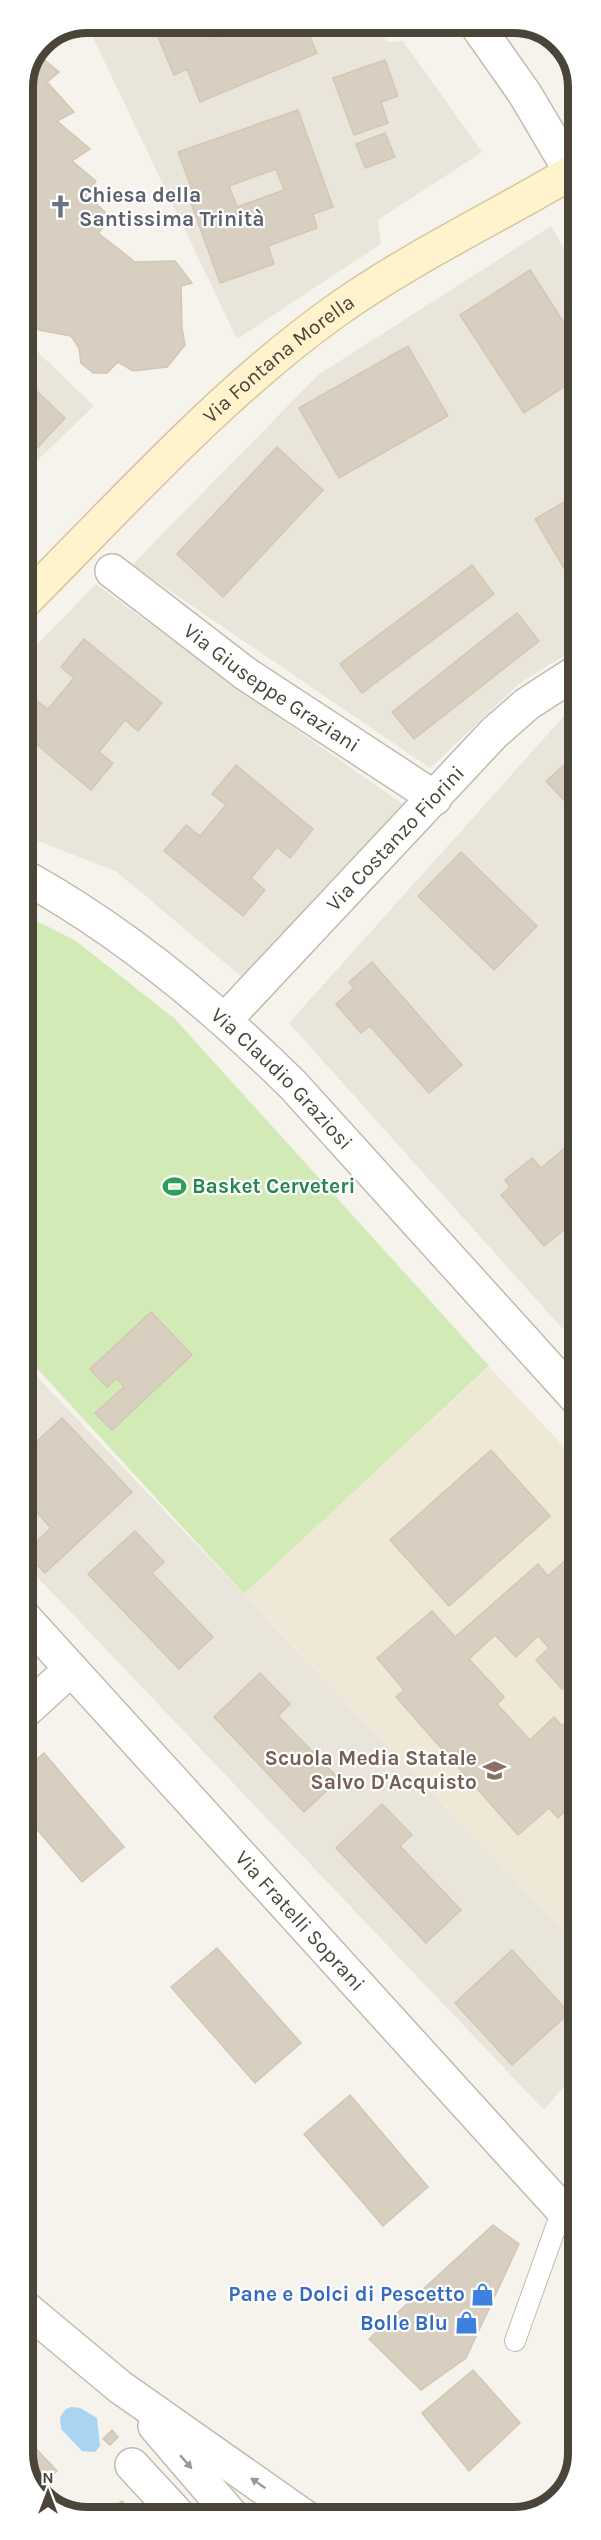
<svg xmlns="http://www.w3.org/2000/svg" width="601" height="2540" font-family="Karla,sans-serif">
  <rect width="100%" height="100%" fill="#f6f3ec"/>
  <!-- residential -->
  <g fill="#eae5da">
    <path d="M86 23H370L388 42 403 41 482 152 378 220 381 244 237 339Z"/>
    <path d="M536 29 557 39 577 74V84Z"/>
    <path d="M551 226 577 270 578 647 520 683 430 768 132 565 318 375Z"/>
    <path d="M23 338 94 406 23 474Z"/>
    <path d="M96 584 251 698 403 804 250 984 117 872 23 835V659Z"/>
    <path d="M578 708V1346L289 1023 565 715Z"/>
    <path d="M23 1362 578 1946V2070L544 2110 23 1562Z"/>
  </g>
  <!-- education -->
  <path fill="#efe8d6" d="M489 1367 578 1462V1946L244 1594Z"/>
  <!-- green -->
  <path fill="#d2eab5" d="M23 914 76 941 175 1019 489 1366 244 1594 23 1353Z"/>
  <!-- water -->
  <path fill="#a9d4f2" d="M71 2407 80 2408 97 2418 100 2446 95 2452 82 2451 61 2429 60 2417 66 2409Z"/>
  <!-- building -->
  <g fill="#d8cfc1" stroke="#d3c7b4" stroke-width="1.5" fill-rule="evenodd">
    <path d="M152 23H205L211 39 253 23H304L317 53 200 102 187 69 174 75Z"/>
    <path d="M36 53 59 72 47 82 74 112 57 121 90 149 72 161 96 181 86 194 112 219 98 233 135 262 175 261 192 283 181 286 182 328 185 345 167 367 133 371 118 362 107 373H93L81 363 79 348 71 336 39 330 23 313V86Z"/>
    <path d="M385 60 398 96 381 102 388 123 354 135 333 78Z"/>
    <path d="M298 110 333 207 313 214 317 228 268 246 274 264 220 283 187 192 192 190 178 152ZM276 169 284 190 237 207 229 186Z"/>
    <path d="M385 133 395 157 365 168 356 144Z"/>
    <path d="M530 270 577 343V378L524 413 460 315Z"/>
    <path d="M408 346 448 416 339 478 299 408Z"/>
    <path d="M23 378 65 418 23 463Z"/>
    <path d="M277 447 323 490 223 597 177 554Z"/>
    <path d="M578 494V585L575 587 535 519Z"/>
    <path d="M472 565 494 594 362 693 340 664Z"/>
    <path d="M517 613 539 641 414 739 392 712Z"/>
    <path d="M84 639 162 703 138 731 125 720 99 752 113 763 91 790 23 733V712L34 699 48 709 74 678 61 667Z"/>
    <path d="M578 753V815L546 781Z"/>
    <path d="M236 765 313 829 290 858 277 847 251 878 265 890 243 916 164 851 186 825 200 836 226 805 212 794Z"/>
    <path d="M461 852 537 926 494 970 418 896Z"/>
    <path d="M372 962 462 1065 429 1093 370 1026 361 1033 336 1004 354 988 349 982Z"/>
    <path d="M578 1137V1204L576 1206 578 1218 544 1246 501 1195 510 1187 505 1180 532 1158 541 1168Z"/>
    <path d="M151 1312 192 1355 112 1430 95 1413 124 1387 117 1378 107 1387 90 1369Z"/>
    <path d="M62 1418 132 1492 45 1573 25 1552 51 1528 33 1508 23 1517V1454Z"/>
    <path d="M491 1450 550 1516 449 1606 390 1540Z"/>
    <path d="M135 1531 164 1562 152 1573 213 1637 179 1669 88 1574Z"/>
    <path d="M578 1549V1681L575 1678 562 1689 536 1660 549 1648 538 1636 516 1657 495 1635 469 1659 504 1697 497 1704 530 1740 554 1717 562 1726 578 1711V1800L558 1818 549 1808 518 1835 396 1697 404 1690 377 1658 432 1611 455 1637 538 1564 548 1576Z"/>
    <path d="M260 1673 290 1704 278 1716 339 1779 304 1812 214 1717Z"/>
    <path d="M44 1753 124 1847 82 1882 23 1813V1771Z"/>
    <path d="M382 1804 412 1835 400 1846 461 1910 426 1943 336 1848Z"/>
    <path d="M217 1948 301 2043 255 2083 171 1987Z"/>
    <path d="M512 1950 569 2013 512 2065 455 2003Z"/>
    <path d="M350 2095 428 2187 383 2226 304 2134Z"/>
    <path d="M493 2225 519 2244 466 2358 421 2390 369 2339Z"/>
    <path d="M473 2370 520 2423 469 2471 422 2413Z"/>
    <path d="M112 2430 118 2437 110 2445 103 2439Z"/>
    <path d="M24 2436 57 2471 37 2489 24 2466Z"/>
    <path d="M122 2501 137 2517H104Z"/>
  </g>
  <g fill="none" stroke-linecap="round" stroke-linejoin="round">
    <defs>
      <path id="lane" d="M515 2341 562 2210"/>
      <g id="street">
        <path d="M475 23 525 94 577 182"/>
        <path id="s1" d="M112 571 246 674 435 798"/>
        <path id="s2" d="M23 876C123 931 212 1005 293 1085L578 1400"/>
        <path id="s3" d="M225 1020 494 733 527 704 578 671"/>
        <path id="s4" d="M23 1616 578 2227"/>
        <path d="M23 1713 71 1669"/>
        <path d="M24 2307 120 2387 305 2517"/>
        <path d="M155 2426 233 2517"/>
        <path d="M132 2465 180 2517"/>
      </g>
      <g id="secondary">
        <path id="s5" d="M23 603C122 504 220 394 334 312 411 257 497 217 577 169"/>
      </g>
    </defs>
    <!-- lane casing -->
    <use href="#lane" stroke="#c2bbae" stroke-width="22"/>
    <!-- street casing -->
    <use href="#street" stroke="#c2bbae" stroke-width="36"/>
    <!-- secondary casing -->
    <use href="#secondary" stroke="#d6c79b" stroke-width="36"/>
    <!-- lane -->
    <use href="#lane" stroke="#fff" stroke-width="20"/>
    <!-- street -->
    <use href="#street" stroke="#fff" stroke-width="33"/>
    <!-- secondary -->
    <use href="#secondary" stroke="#fff3cd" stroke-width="33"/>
  </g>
  <!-- one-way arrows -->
  <defs><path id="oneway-solid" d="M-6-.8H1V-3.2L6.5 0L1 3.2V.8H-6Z" transform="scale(1.5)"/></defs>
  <g fill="#9c9892">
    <use href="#oneway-solid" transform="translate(186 2462) rotate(49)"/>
    <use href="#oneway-solid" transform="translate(258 2483) rotate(-145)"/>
  </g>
  <!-- icons -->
  <defs>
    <symbol id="church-bare" viewBox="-9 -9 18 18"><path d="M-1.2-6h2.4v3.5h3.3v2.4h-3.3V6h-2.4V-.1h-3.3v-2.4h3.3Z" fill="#6b7280" stroke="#fff" stroke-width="2.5" paint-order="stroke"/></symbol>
    <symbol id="stadium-bare" viewBox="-9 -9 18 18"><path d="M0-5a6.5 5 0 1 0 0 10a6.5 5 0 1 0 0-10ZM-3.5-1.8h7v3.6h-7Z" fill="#2e9e5b" stroke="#fff" stroke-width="2.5" paint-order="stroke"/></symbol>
    <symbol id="school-bare" viewBox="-9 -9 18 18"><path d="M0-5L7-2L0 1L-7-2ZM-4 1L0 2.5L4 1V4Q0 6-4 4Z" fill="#8d6e63" stroke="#fff" stroke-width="2.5" paint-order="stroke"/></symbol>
    <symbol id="shop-bare" viewBox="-9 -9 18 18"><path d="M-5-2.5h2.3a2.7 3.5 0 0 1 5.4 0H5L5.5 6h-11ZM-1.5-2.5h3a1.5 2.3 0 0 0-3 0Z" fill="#3f7fe0" stroke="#fff" stroke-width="2.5" paint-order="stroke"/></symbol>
  </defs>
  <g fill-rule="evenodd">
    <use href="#church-bare" x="44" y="190" width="33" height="33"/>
    <use href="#stadium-bare" x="158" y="1170" width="33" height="33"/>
    <use href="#school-bare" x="478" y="1754" width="33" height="33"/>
    <use href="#shop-bare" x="466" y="2278" width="33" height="33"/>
    <use href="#shop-bare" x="450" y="2306" width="33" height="33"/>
  </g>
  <g text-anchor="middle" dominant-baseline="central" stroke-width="4.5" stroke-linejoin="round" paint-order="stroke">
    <!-- worship labels -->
    <g font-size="21" font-weight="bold" fill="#5b616d" stroke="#fff" text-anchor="start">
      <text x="79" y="195">Chiesa della<tspan x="79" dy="24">Santissima Trinità</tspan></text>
    </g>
    <!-- street labels -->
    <g font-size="21" fill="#4b4439" stroke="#fff">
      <text stroke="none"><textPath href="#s5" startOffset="354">Via Fontana Morella</textPath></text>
      <text stroke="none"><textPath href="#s1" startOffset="198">Via Giuseppe Graziani</textPath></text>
      <text stroke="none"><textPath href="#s3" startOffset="249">Via Costanzo Fiorini</textPath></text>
      <text stroke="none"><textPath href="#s2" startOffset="330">Via Claudio Graziosi</textPath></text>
      <text stroke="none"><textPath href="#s4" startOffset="412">Via Fratelli Soprani</textPath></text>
    </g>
    <!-- leisure labels -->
    <g font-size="21" font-weight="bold" fill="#27864d" stroke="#fff" text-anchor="start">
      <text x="192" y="1186">Basket Cerveteri</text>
    </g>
    <!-- education labels -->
    <g font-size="21" font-weight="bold" fill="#785e54" stroke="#fff" text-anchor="end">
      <text x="477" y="1758">Scuola Media Statale<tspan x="477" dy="24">Salvo D'Acquisto</tspan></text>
    </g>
    <!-- shop labels -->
    <g font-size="21" font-weight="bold" fill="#366cbe" stroke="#fff" text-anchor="end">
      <text x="465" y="2294">Pane e Dolci di Pescetto</text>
      <text x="448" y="2323">Bolle Blu</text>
    </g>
  </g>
  <!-- crop -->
  <path d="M0 0H601V2540H0ZM87 33H514A54 54 0 0 1 568 87V2453A54 54 0 0 1 514 2507H87A54 54 0 0 1 33 2453V87A54 54 0 0 1 87 33Z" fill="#fff" fill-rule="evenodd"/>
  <path fill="none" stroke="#4b4439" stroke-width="8" d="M87 33H514A54 54 0 0 1 568 87V2453A54 54 0 0 1 514 2507H87A54 54 0 0 1 33 2453V87A54 54 0 0 1 87 33Z"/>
  <!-- north arrow -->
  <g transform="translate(48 2492)" stroke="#ffffff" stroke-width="4.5" paint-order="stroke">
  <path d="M0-4.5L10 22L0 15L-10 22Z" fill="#4b4439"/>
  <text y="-9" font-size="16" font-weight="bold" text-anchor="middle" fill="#4b4439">N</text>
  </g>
</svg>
